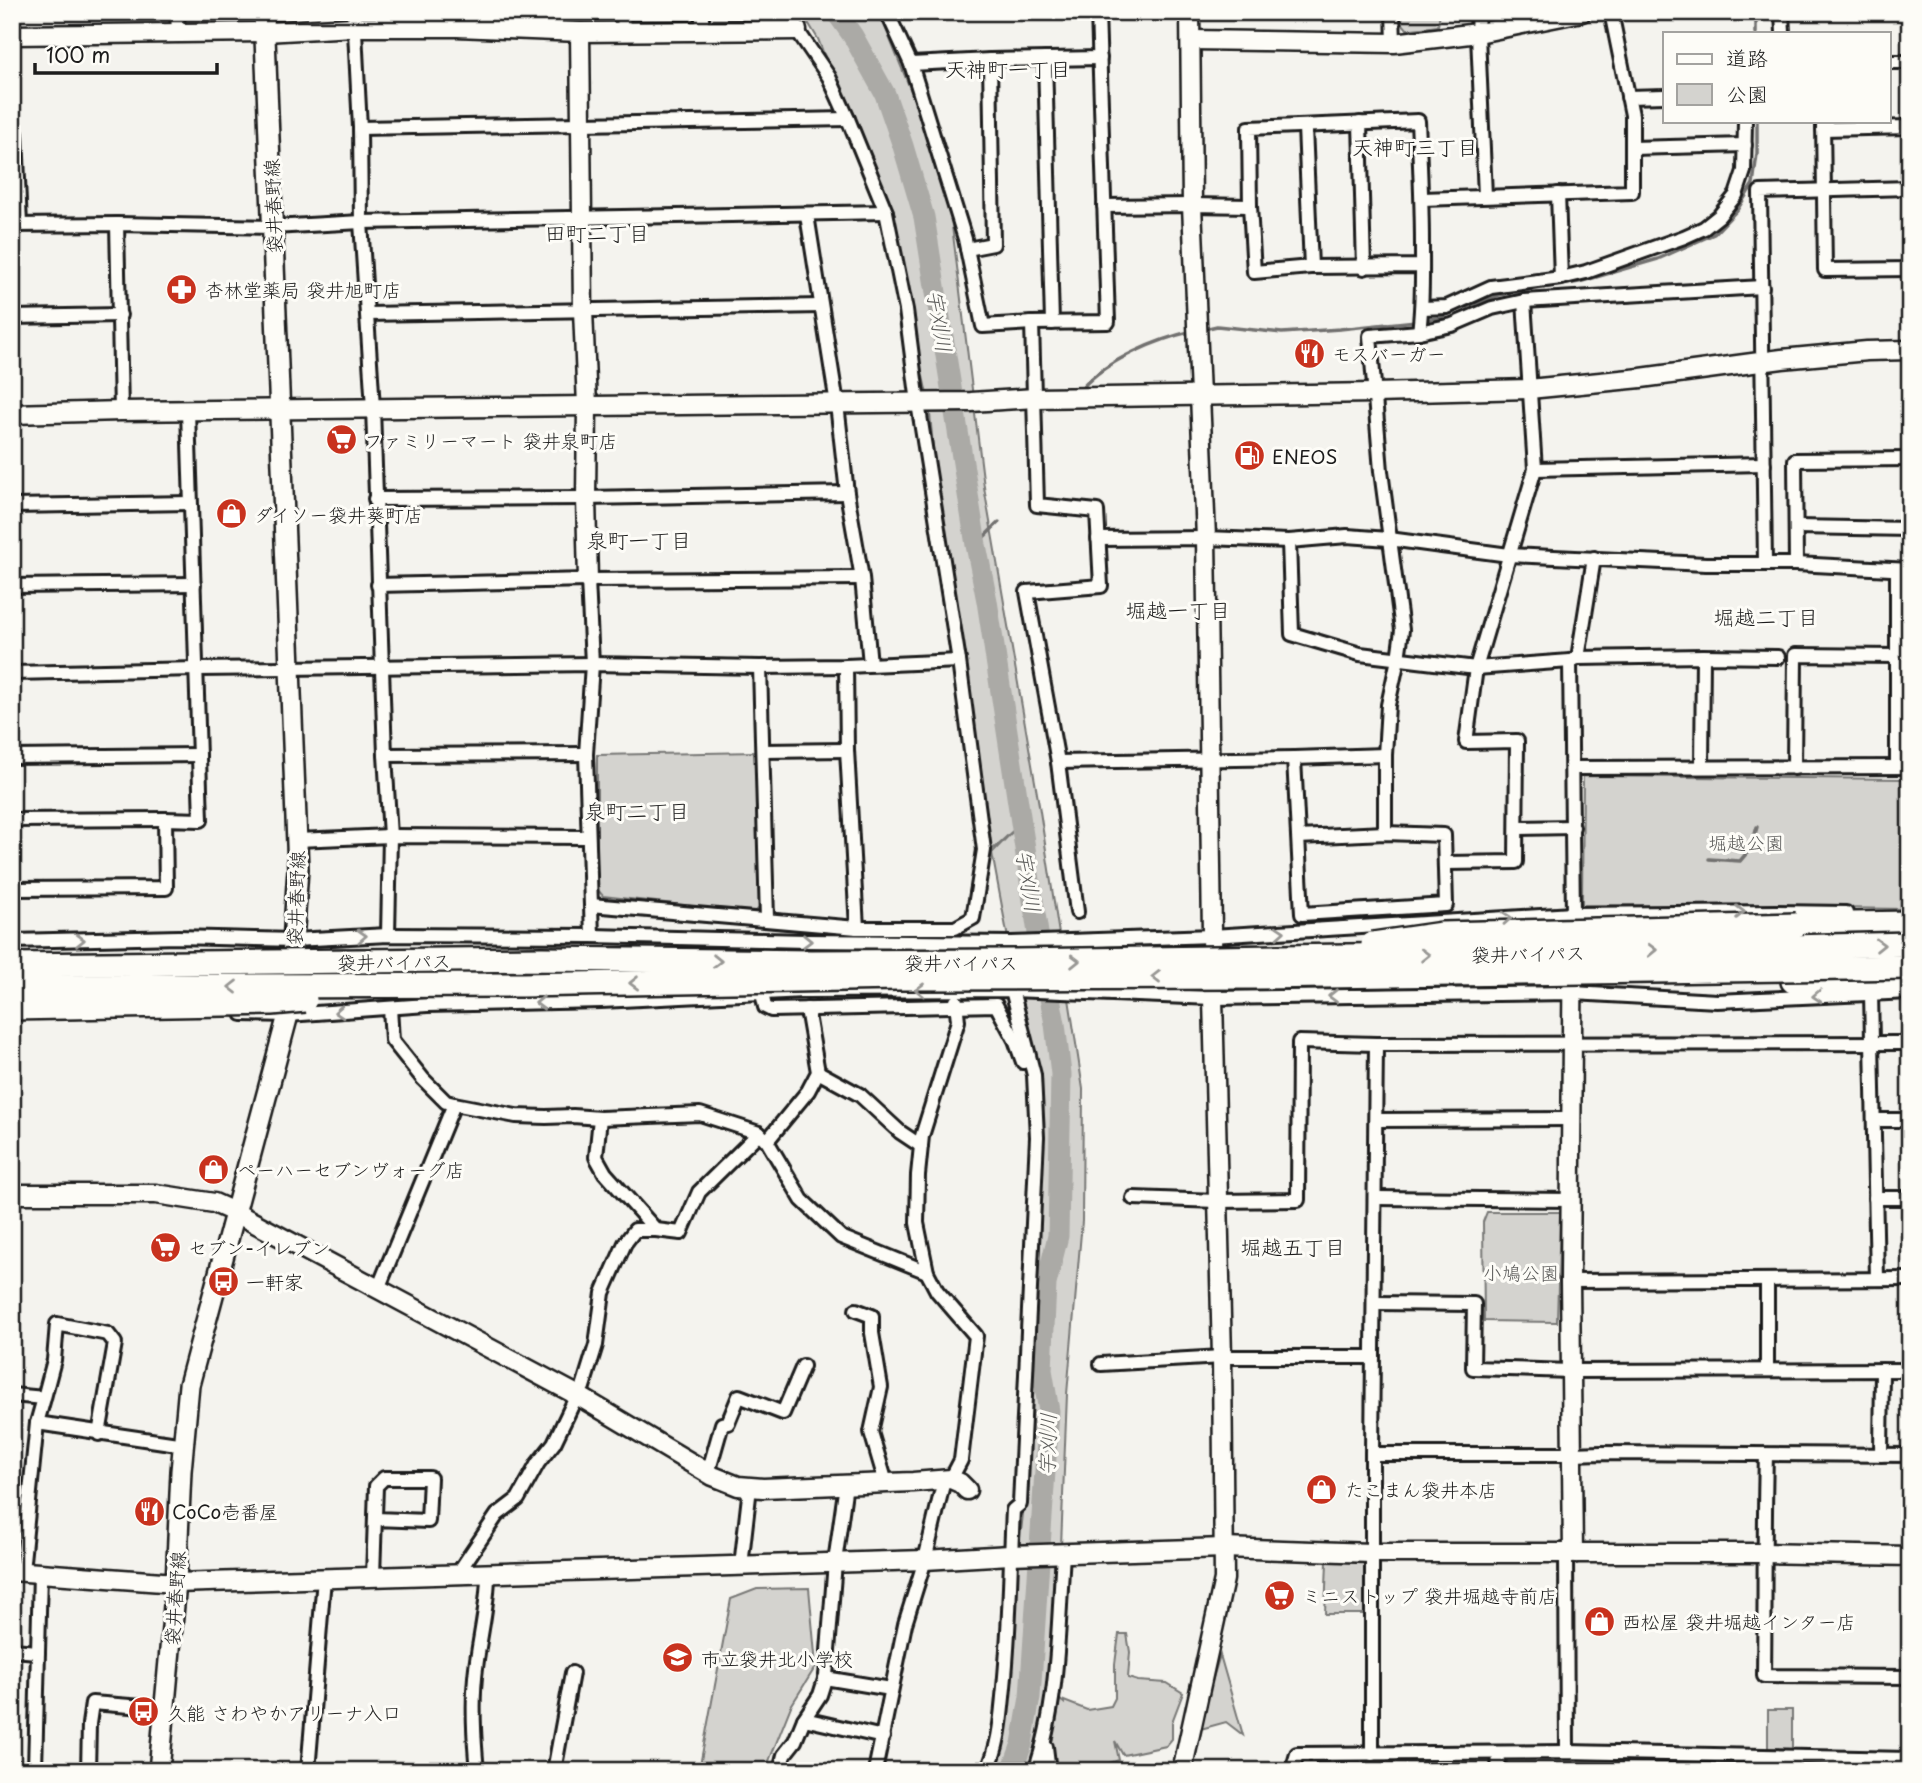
<svg xmlns="http://www.w3.org/2000/svg" width="1922" height="1783" font-family="'Playpen Sans','Klee One',sans-serif">
  <rect width="100%" height="100%" fill="#f4f3ee"/>
  <filter id="ink" filterUnits="userSpaceOnUse"><feTurbulence type="fractalNoise" baseFrequency=".0143" numOctaves="2"/><feDisplacementMap in="SourceGraphic" scale="14" xChannelSelector="R" yChannelSelector="G"/><feConvolveMatrix kernelMatrix="1 2 1 2 8 2 1 2 1" color-interpolation-filters="sRGB"/></filter>
  <g filter="url(#ink)">
    <!-- green -->
    <g fill="#d4d3cf" stroke="#787876" stroke-width="2">
      <path d="M705 12H879L946 177 984 487 1039 805 1083 1089 1082 1221 1067 1394 1057 1648 1058 1698 1064 1703V1701L1087 1710 1111 1706 1115 1698V1664L1119 1634H1127L1130 1652 1128 1678 1138 1681 1167 1683 1183 1693 1172 1722V1739L1166 1746 1123 1755 1115 1741 1119 1760 1085 1771H989L1004 1683 1024 1505 1037 1065 1019 997 992 853 1018 826 982 859 945 579 929 403 886 213 818 39 809 24 709 25 706 22Z"/>
      <path d="M1397 12H1440L1438 26C1428 27 1418 29 1407 29L1397 17Z"/>
      <path d="M757 752 759 908 754 913 603 896 597 889V755Z"/>
      <path d="M1583 776 1910 779V909L1582 905Z"/>
      <path d="M1487 1212H1560L1557 1322 1484 1321 1483 1222Z"/>
      <path d="M1327 1561 1366 1563 1365 1614H1325Z"/>
      <path d="M809 1588 816 1666 791 1706 765 1771H699L731 1599 757 1589Z"/>
      <path d="M1220 1655 1243 1735 1226 1722 1197 1730Z"/>
      <path d="M1768 1710H1792V1749L1768 1748Z"/>
    </g>
    <g fill="none" stroke-linecap="round" stroke-linejoin="round">
      <!-- stream -->
      <g stroke="#72716f" stroke-width="3.5">
        <path d="M1756 12V33"/>
        <path d="M1423 320 1438 318 1499 295 1579 282 1658 259 1714 234 1737 210 1753 184 1757 154V121"/>
        <path d="M1204 329 1217 326 1282 333 1340 329 1416 321"/>
        <path d="M1083 387C1107 360 1158 339 1193 331"/>
        <path d="M976 545 999 522"/>
        <path d="M1709 859 1740 861 1751 848 1757 827"/>
      </g>
      <!-- river -->
      <path stroke="#abaaa6" stroke-width="21" d="M836 12 853 36 885 94 903 146 924 217 976 545 987 601 1040 946 1055 1024 1061 1074 1058 1236 1046 1284 1042 1370 1049 1411 1030 1697 1022 1744 1012 1771"/>
      <defs>
        <g id="street">
          <path d="M177 12 178 33"/>
          <path d="M354 12 360 128 361 222 373 408 385 755 390 836 388 935"/>
          <path d="M529 12 530 30"/>
          <path d="M623 12 624 32"/>
          <path d="M702 12V31"/>
          <path d="M887 12 911 64 990 60 1100 58"/>
          <path d="M1393 12 1394 43"/>
          <path d="M1477 12 1485 196"/>
          <path d="M1782 12 1783 33"/>
          <path d="M1045 59 1052 323"/>
          <path d="M1889 62H1910"/>
          <path d="M911 64 965 239 983 326 1032 323 1108 322 1098 12"/>
          <path d="M1628 97 1665 96"/>
          <path d="M1823 121 1825 270 1910 269"/>
          <path d="M1360 123 1364 268"/>
          <path d="M1305 127 1311 267"/>
          <path d="M360 128 848 119"/>
          <path d="M1823 129 1910 127"/>
          <path d="M16 134 20 225"/>
          <path d="M1632 148 1745 145"/>
          <path d="M1422 199 1632 192V115L1611 12"/>
          <path d="M1104 206 1192 205 1250 206"/>
          <path d="M807 215 837 404 847 493 862 578 870 664"/>
          <path d="M117 224 121 411"/>
          <path d="M12 225 117 224 273 227 361 222 886 212"/>
          <path d="M967 249 993 244 990 60"/>
          <path d="M1561 278 1586 272 1684 237 1704 228 1719 216 1736 195 1744 171 1745 121"/>
          <path d="M1423 308 1447 307 1491 287 1561 278 1558 194"/>
          <path d="M367 314 821 306"/>
          <path d="M12 317 120 315"/>
          <path d="M1032 323 1037 505 1097 511 1101 586 1027 592 1058 762 1077 912"/>
          <path d="M1419 332C1423 303 1422 274 1422 245 1422 204 1420 162 1418 121L1249 128 1250 206 1254 272 1311 267 1422 266"/>
          <path d="M1535 469 1764 464"/>
          <path d="M375 499 586 498 847 493"/>
          <path d="M12 506 190 503"/>
          <path d="M1796 527 1910 529"/>
          <path d="M1098 539 1206 538 1289 541 1347 536 1389 539 1509 555 1706 564H1796L1910 570"/>
          <path d="M1289 541 1292 634 1360 654 1476 668 1570 661 1578 658 1703 656 1778 657"/>
          <path d="M1765 563 1760 192 1910 188"/>
          <path d="M1796 564 1795 460 1910 459"/>
          <path d="M1897 570V767"/>
          <path d="M588 580 592 664 586 754 592 936"/>
          <path d="M378 585 588 580 862 578"/>
          <path d="M12 586 194 584"/>
          <path d="M1578 658 1594 558"/>
          <path d="M1570 661 1573 914"/>
          <path d="M846 666 847 750 857 928"/>
          <path d="M760 667 767 919"/>
          <path d="M12 673 197 669 592 664 760 667 846 666 959 661"/>
          <path d="M763 751 847 750"/>
          <path d="M385 755 586 754"/>
          <path d="M12 757 199 755"/>
          <path d="M1294 758 1302 914 1446 905 1444 835 1385 833 1298 837"/>
          <path d="M1058 762 1294 758 1385 755"/>
          <path d="M1702 767 1703 656"/>
          <path d="M1572 768 1910 767"/>
          <path d="M1794 768 1795 655 1897 656"/>
          <path d="M12 820 165 819"/>
          <path d="M1518 828 1573 827"/>
          <path d="M1385 833V755L1388 705 1398 659 1402 630 1381 471 1370 336 1419 332 1452 325 1492 308 1524 301 1762 287"/>
          <path d="M297 840 390 836 587 837"/>
          <path d="M1446 863 1516 862 1517 741 1466 742 1476 668 1535 469 1524 301"/>
          <path d="M12 889 166 888 165 819 201 820 188 411"/>
          <path d="M591 905 857 928H955L973 918 984 850 959 661 918 403 906 310 886 212 848 119 829 77 797 30"/>
          <path d="M12 941 178 937 294 940 388 935 592 936 806 941 1012 943 1212 936 1573 914 1777 912 1846 913"/>
          <path d="M762 993 765 1007 771 1010 996 1005 1015 1040 1023 1062"/>
          <path d="M1871 993 1877 1279"/>
          <path d="M390 1008 392 1040 423 1079 446 1102 454 1104 516 1116 546 1117 573 1116 600 1118 700 1114 759 1133 767 1141 802 1200 841 1237 927 1272"/>
          <path d="M242 1014 288 1015 427 1005 601 1001 804 991 1012 990 1213 998 1573 993 1717 1001 1910 992"/>
          <path d="M818 1072 860 1095 900 1132 921 1146"/>
          <path d="M600 1118 596 1157 605 1173 656 1230"/>
          <path d="M1376 1120 1572 1119"/>
          <path d="M1874 1120H1910"/>
          <path d="M767 1141 808 1091 818 1072 807 1009"/>
          <path d="M1133 1198 1217 1201 1298 1200 1299 1042 1376 1044"/>
          <path d="M1375 1198 1571 1200"/>
          <path d="M1875 1198H1910"/>
          <path d="M1570 1281 1910 1279"/>
          <path d="M378 1289 454 1104"/>
          <path d="M1374 1303 1474 1304 1473 1368 1571 1371 1910 1370"/>
          <path d="M856 1310 872 1316V1333L881 1387 871 1432 886 1483"/>
          <path d="M1101 1364 1222 1357H1373"/>
          <path d="M1767 1370V1280"/>
          <path d="M12 1395 44 1398 54 1360 57 1324 108 1334 115 1343 99 1434"/>
          <path d="M37 1423 184 1445"/>
          <path d="M1372 1454H1573L1601 1453 1910 1455"/>
          <path d="M1766 1455C1764 1529 1765 1602 1764 1676L1910 1677"/>
          <path d="M1881 1455 1882 1370"/>
          <path d="M708 1473 722 1424 728 1423 739 1396 783 1413 803 1366"/>
          <path d="M951 1479 961 1460 976 1336 937 1291 927 1272 917 1223 918 1175 922 1136 958 1021 956 1001"/>
          <path d="M1566 1553 1567 1752"/>
          <path d="M741 1566 750 1487"/>
          <path d="M22 1571 37 1423 44 1398"/>
          <path d="M458 1573 497 1515 518 1499 538 1463 554 1443 577 1395 583 1387 596 1345 603 1293 625 1243 635 1230H656L681 1233 699 1192 759 1133"/>
          <path d="M373 1576 376 1486 384 1478H430L428 1521 376 1519"/>
          <path d="M12 1650 38 1652"/>
          <path d="M825 1678 891 1689"/>
          <path d="M804 1719 883 1737"/>
          <path d="M1046 1747 1049 1771"/>
          <path d="M1372 1754V1454L1376 1044 1910 1043"/>
          <path d="M12 1768 54 1771"/>
          <path d="M35 1769 40 1573"/>
          <path d="M88 1771 89 1724 92 1703 143 1707"/>
          <path d="M308 1771 324 1578"/>
          <path d="M477 1771C474 1740 472 1708 475 1677 478 1642 488 1609 488 1574"/>
          <path d="M554 1771 572 1673"/>
          <path d="M780 1771 784 1755 795 1741 804 1719 820 1695 826 1676 835 1562 846 1484"/>
          <path d="M875 1771 905 1624 925 1560 944 1480"/>
          <path d="M987 1771C1000 1745 1001 1715 1004 1687 1010 1628 1010 1569 1013 1510L1020 1504 1037 1137 1034 1075 1012 990"/>
          <path d="M1035 1771C1059 1704 1058 1624 1063 1554"/>
          <path d="M1292 1771 1297 1754 1567 1752 1910 1759"/>
          <path d="M1498 1771 1499 1753"/>
        </g>
        <g id="secondary">
          <path d="M580 32 583 310 587 406 586 498 588 580"/>
          <path d="M12 35 265 32 354 27H457L580 32 797 30"/>
          <path d="M1191 40 1394 43 1478 33 1582 12"/>
          <path d="M12 414 121 411 971 402 1035 398 1375 393 1529 389 1641 378 1782 359 1867 351 1910 350"/>
          <path d="M12 1194H156L214 1203 234 1212 577 1395 713 1476 738 1486 763 1488 913 1482 951 1479 960 1483 967 1490"/>
          <path d="M1573 1554 1570 1281 1573 914"/>
          <path d="M12 1571 176 1583 925 1560 1010 1555 1224 1548 1371 1553H1763L1910 1556"/>
          <path d="M1182 1771 1224 1579 1222 1357 1213 998 1206 538 1192 205 1190 12"/>
        </g>
        <path id="primary" d="M159 1771 176 1583 181 1471 189 1385 288 1015 298 869 264 12"/>
        <g id="highway">
          <path d="M1796 925 1910 923"/>
          <path d="M1793 981 1910 979"/>
        </g>
      </defs>
      <!-- street casing -->
      <use href="#street" stroke="#1c1c1c" stroke-width="18"/>
      <!-- secondary casing -->
      <use href="#secondary" stroke="#1c1c1c" stroke-width="23"/>
      <!-- primary casing -->
      <use href="#primary" stroke="#1c1c1c" stroke-width="24"/>
      <!-- highway casing -->
      <use href="#highway" stroke="#1c1c1c" stroke-width="28"/>
      <!-- street -->
      <use href="#street" stroke="#fdfcf7" stroke-width="12"/>
      <!-- secondary -->
      <use href="#secondary" stroke="#fdfcf7" stroke-width="18"/>
      <!-- primary -->
      <use href="#primary" stroke="#fdfcf7" stroke-width="19"/>
      <!-- highway -->
      <use href="#highway" stroke="#fdfcf7" stroke-width="23"/>
      <defs>
        <g id="highway-bridge">
          <path d="M1373 944 1442 934 1796 925"/>
          <path d="M12 965 542 959 811 962 1016 961 1543 953 1910 944"/>
          <path d="M12 987 522 985 898 978 1259 977 1910 967"/>
          <path d="M12 1008 272 1003 305 1000"/>
        </g>
      </defs>
      <!-- highway-bridge casing -->
      <use href="#highway-bridge" stroke="#1c1c1c" stroke-width="28" stroke-linecap="butt"/>
      <!-- highway-bridge -->
      <use href="#highway-bridge" stroke="#fdfcf7" stroke-width="23"/>
    </g>
    <!-- one-way arrows -->
    <defs><path id="oneway-chevron" d="M-2-3.5L2.5 0L-2 3.5" fill="none" stroke-width="1.6" stroke-linecap="round" stroke-linejoin="round" transform="scale(1.75)"/></defs>
    <g stroke="#989794">
      <use href="#oneway-chevron" transform="translate(1740 912) rotate(-1)"/>
      <use href="#oneway-chevron" transform="translate(1507 918) rotate(-4)"/>
      <use href="#oneway-chevron" transform="translate(1280 932) rotate(-4)"/>
      <use href="#oneway-chevron" transform="translate(362 936) rotate(-3)"/>
      <use href="#oneway-chevron" transform="translate(80 940) rotate(-1)"/>
      <use href="#oneway-chevron" transform="translate(807 941) rotate(1)"/>
      <use href="#oneway-chevron" transform="translate(1880 945) rotate(-1)"/>
      <use href="#oneway-chevron" transform="translate(1652 950) rotate(-1)"/>
      <use href="#oneway-chevron" transform="translate(1425 955) rotate(-1)"/>
      <use href="#oneway-chevron" transform="translate(717 961) rotate(1)"/>
      <use href="#oneway-chevron" transform="translate(1075 961) rotate(-1)"/>
      <use href="#oneway-chevron" transform="translate(1156 977) rotate(180)"/>
      <use href="#oneway-chevron" transform="translate(634 983) rotate(179)"/>
      <use href="#oneway-chevron" transform="translate(233 987) rotate(180)"/>
      <use href="#oneway-chevron" transform="translate(920 990) rotate(180)"/>
      <use href="#oneway-chevron" transform="translate(1333 996) rotate(179)"/>
      <use href="#oneway-chevron" transform="translate(1817 996) rotate(177)"/>
      <use href="#oneway-chevron" transform="translate(540 1003) rotate(179)"/>
      <use href="#oneway-chevron" transform="translate(339 1012) rotate(176)"/>
    </g>
  </g>
  <!-- icons -->
  <defs>
    <symbol id="pharmacy-disc" viewBox="-11 -11 22 22"><circle r="9.5" fill="#c8321e" stroke="#fdfcf7"/><path d="M-2-6h4v4h4v4h-4v4h-4v-4h-4v-4h4Z" fill="#fff"/></symbol>
    <symbol id="restaurant-disc" viewBox="-11 -11 22 22"><circle r="9.5" fill="#c8321e" stroke="#fdfcf7"/><path d="M-5-6h1v4h1v-4h1v4h1v-4h1v5L-1.5 .5V6h-2V.5L-5-1ZM5-6V6H3V1.5H1.5Q1.5-4 5-6Z" fill="#fff"/></symbol>
    <symbol id="supermarket-disc" viewBox="-11 -11 22 22"><circle r="9.5" fill="#c8321e" stroke="#fdfcf7"/><path d="M-6-5.5h2.5l.6 2H6L4.5 2H-2.5L-4.4-4H-6ZM-1.5 3.2a1.3 1.3 0 1 0 .1 0ZM3 3.2a1.3 1.3 0 1 0 .1 0Z" fill="#fff"/></symbol>
    <symbol id="fuel-disc" viewBox="-11 -11 22 22"><circle r="9.5" fill="#c8321e" stroke="#fdfcf7"/><path d="M-5.5-6h7V0h2V4h1.3V-2.5L3-4.5l.8-.8L6-3V5H2.5V1h-1V6h-7ZM-4.2-4.7v3.2H.2V-4.7Z" fill="#fff"/></symbol>
    <symbol id="shop-disc" viewBox="-11 -11 22 22"><circle r="9.5" fill="#c8321e" stroke="#fdfcf7"/><path d="M-5-2.5h2.3a2.7 3.5 0 0 1 5.4 0H5L5.5 6h-11ZM-1.5-2.5h3a1.5 2.3 0 0 0-3 0Z" fill="#fff"/></symbol>
    <symbol id="bus-disc" viewBox="-11 -11 22 22"><circle r="9.5" fill="#c8321e" stroke="#fdfcf7"/><path d="M-5-6H5V4H4V6H2V4H-2V6H-4V4H-5ZM-3.5-4V0h7V-4ZM-3.5 1.2v1.5H-2V1.2ZM2 1.2v1.5H3.5V1.2Z" fill="#fff"/></symbol>
    <symbol id="school-disc" viewBox="-11 -11 22 22"><circle r="9.5" fill="#c8321e" stroke="#fdfcf7"/><path d="M0-5L7-2L0 1L-7-2ZM-4 1L0 2.5L4 1V4Q0 6-4 4Z" fill="#fff"/></symbol>
  </defs>
  <g fill-rule="evenodd">
    <use href="#pharmacy-disc" x="164" y="272" width="35" height="35"/>
    <use href="#restaurant-disc" x="1292" y="336" width="35" height="35"/>
    <use href="#supermarket-disc" x="324" y="422" width="35" height="35"/>
    <use href="#fuel-disc" x="1232" y="438" width="35" height="35"/>
    <use href="#shop-disc" x="214" y="496" width="35" height="35"/>
    <use href="#shop-disc" x="196" y="1152" width="35" height="35"/>
    <use href="#supermarket-disc" x="148" y="1230" width="35" height="35"/>
    <use href="#bus-disc" x="206" y="1264" width="35" height="35"/>
    <use href="#shop-disc" x="1304" y="1472" width="35" height="35"/>
    <use href="#restaurant-disc" x="132" y="1494" width="35" height="35"/>
    <use href="#supermarket-disc" x="1262" y="1578" width="35" height="35"/>
    <use href="#shop-disc" x="1582" y="1604" width="35" height="35"/>
    <use href="#school-disc" x="660" y="1640" width="35" height="35"/>
    <use href="#bus-disc" x="126" y="1694" width="35" height="35"/>
  </g>
  <g text-anchor="middle" dominant-baseline="central" stroke-width="6" stroke-linejoin="round" paint-order="stroke">
    <!-- street labels -->
    <g font-size="19" fill="#1c1c1c" stroke="#fdfcf7">
      <text transform="translate(272 206) rotate(-92)">袋井春野線</text>
      <text transform="translate(295 898) rotate(-88)">袋井春野線</text>
      <text transform="translate(1528 953) rotate(-1)">袋井バイパス</text>
      <text transform="translate(394 961) rotate(-1)">袋井バイパス</text>
      <text x="961" y="962">袋井バイパス</text>
      <text transform="translate(174 1598) rotate(-86)">袋井春野線</text>
    </g>
    <!-- poi labels -->
    <g font-size="19" fill="#1c1c1c" stroke="#fdfcf7" text-anchor="start">
      <text x="205" y="289">杏林堂薬局 袋井旭町店</text>
      <text x="1332" y="353">モスバーガー</text>
      <text x="364" y="440">ファミリーマート 袋井泉町店</text>
      <text x="1272" y="456">ENEOS</text>
      <text x="254" y="514">ダイソー袋井葵町店</text>
      <text x="237" y="1169">ペーハーセブンヴォーグ店</text>
      <text x="188" y="1247">セブン-イレブン</text>
      <text x="246" y="1281">一軒家</text>
      <text x="1345" y="1489">たこまん袋井本店</text>
      <text x="172" y="1511">CoCo壱番屋</text>
      <text x="1302" y="1595">ミニストップ 袋井堀越寺前店</text>
      <text x="1622" y="1621">西松屋 袋井堀越インター店</text>
      <text x="701" y="1658">市立袋井北小学校</text>
      <text x="167" y="1712">久能 さわやかアリーナ入口</text>
    </g>
    <!-- park labels -->
    <g font-size="19" fill="#5c5c5b" stroke="#fdfcf7">
      <text x="1746" y="842">堀越公園</text>
      <text x="1521" y="1272">小鳩公園</text>
    </g>
    <!-- neighbourhood labels -->
    <g font-size="21" fill="#1c1c1c" stroke="#fdfcf7">
      <text x="1008" y="68">天神町一丁目</text>
      <text x="1415" y="146">天神町三丁目</text>
      <text x="597" y="232">田町二丁目</text>
      <text x="639" y="539">泉町一丁目</text>
      <text x="1178" y="609">堀越一丁目</text>
      <text x="1766" y="616">堀越二丁目</text>
      <text x="637" y="810">泉町二丁目</text>
      <text x="1293" y="1246">堀越五丁目</text>
    </g>
    <!-- water labels -->
    <g font-size="21" font-style="italic" fill="#5c5c5a" stroke="#fdfcf7">
      <text transform="translate(941 321) rotate(81)">宇刈川</text>
      <text transform="translate(1030 881) rotate(81)">宇刈川</text>
      <text transform="translate(1046 1444) rotate(-88)">宇刈川</text>
    </g>
  </g>
  <!-- margin -->
  <rect width="1922" height="1783" fill="none" stroke="#fdfcf7" stroke-width="42"/>
  <rect x="21" y="21" width="1880" height="1741" fill="none" stroke="#1c1c1c" stroke-width="2.5" filter="url(#ink)"/>
  <!-- legend -->
  <rect x="1663" y="32" width="228" height="91" fill="#fdfcf7" stroke="#a3a29f" stroke-width="2"/>
  <rect x="1677" y="54" width="35" height="10" fill="#fdfcf7" stroke="#a3a29f" stroke-width="2"/>
  <text x="1726" y="66" font-size="21" fill="#1c1c1c">道路</text>
  <rect x="1677" y="84" width="35" height="21" fill="#d4d3cf" stroke="#a3a29f" stroke-width="2"/>
  <text x="1726" y="102" font-size="21" fill="#1c1c1c">公園</text>
  <!-- scale -->
  <path d="M35 63v10h182v-10" fill="none" stroke="#1c1c1c" stroke-width="3.5"/>
  <text x="46" y="63" font-size="21" fill="#1c1c1c" stroke="#fdfcf7" stroke-width="5" paint-order="stroke">100 m</text>
</svg>
